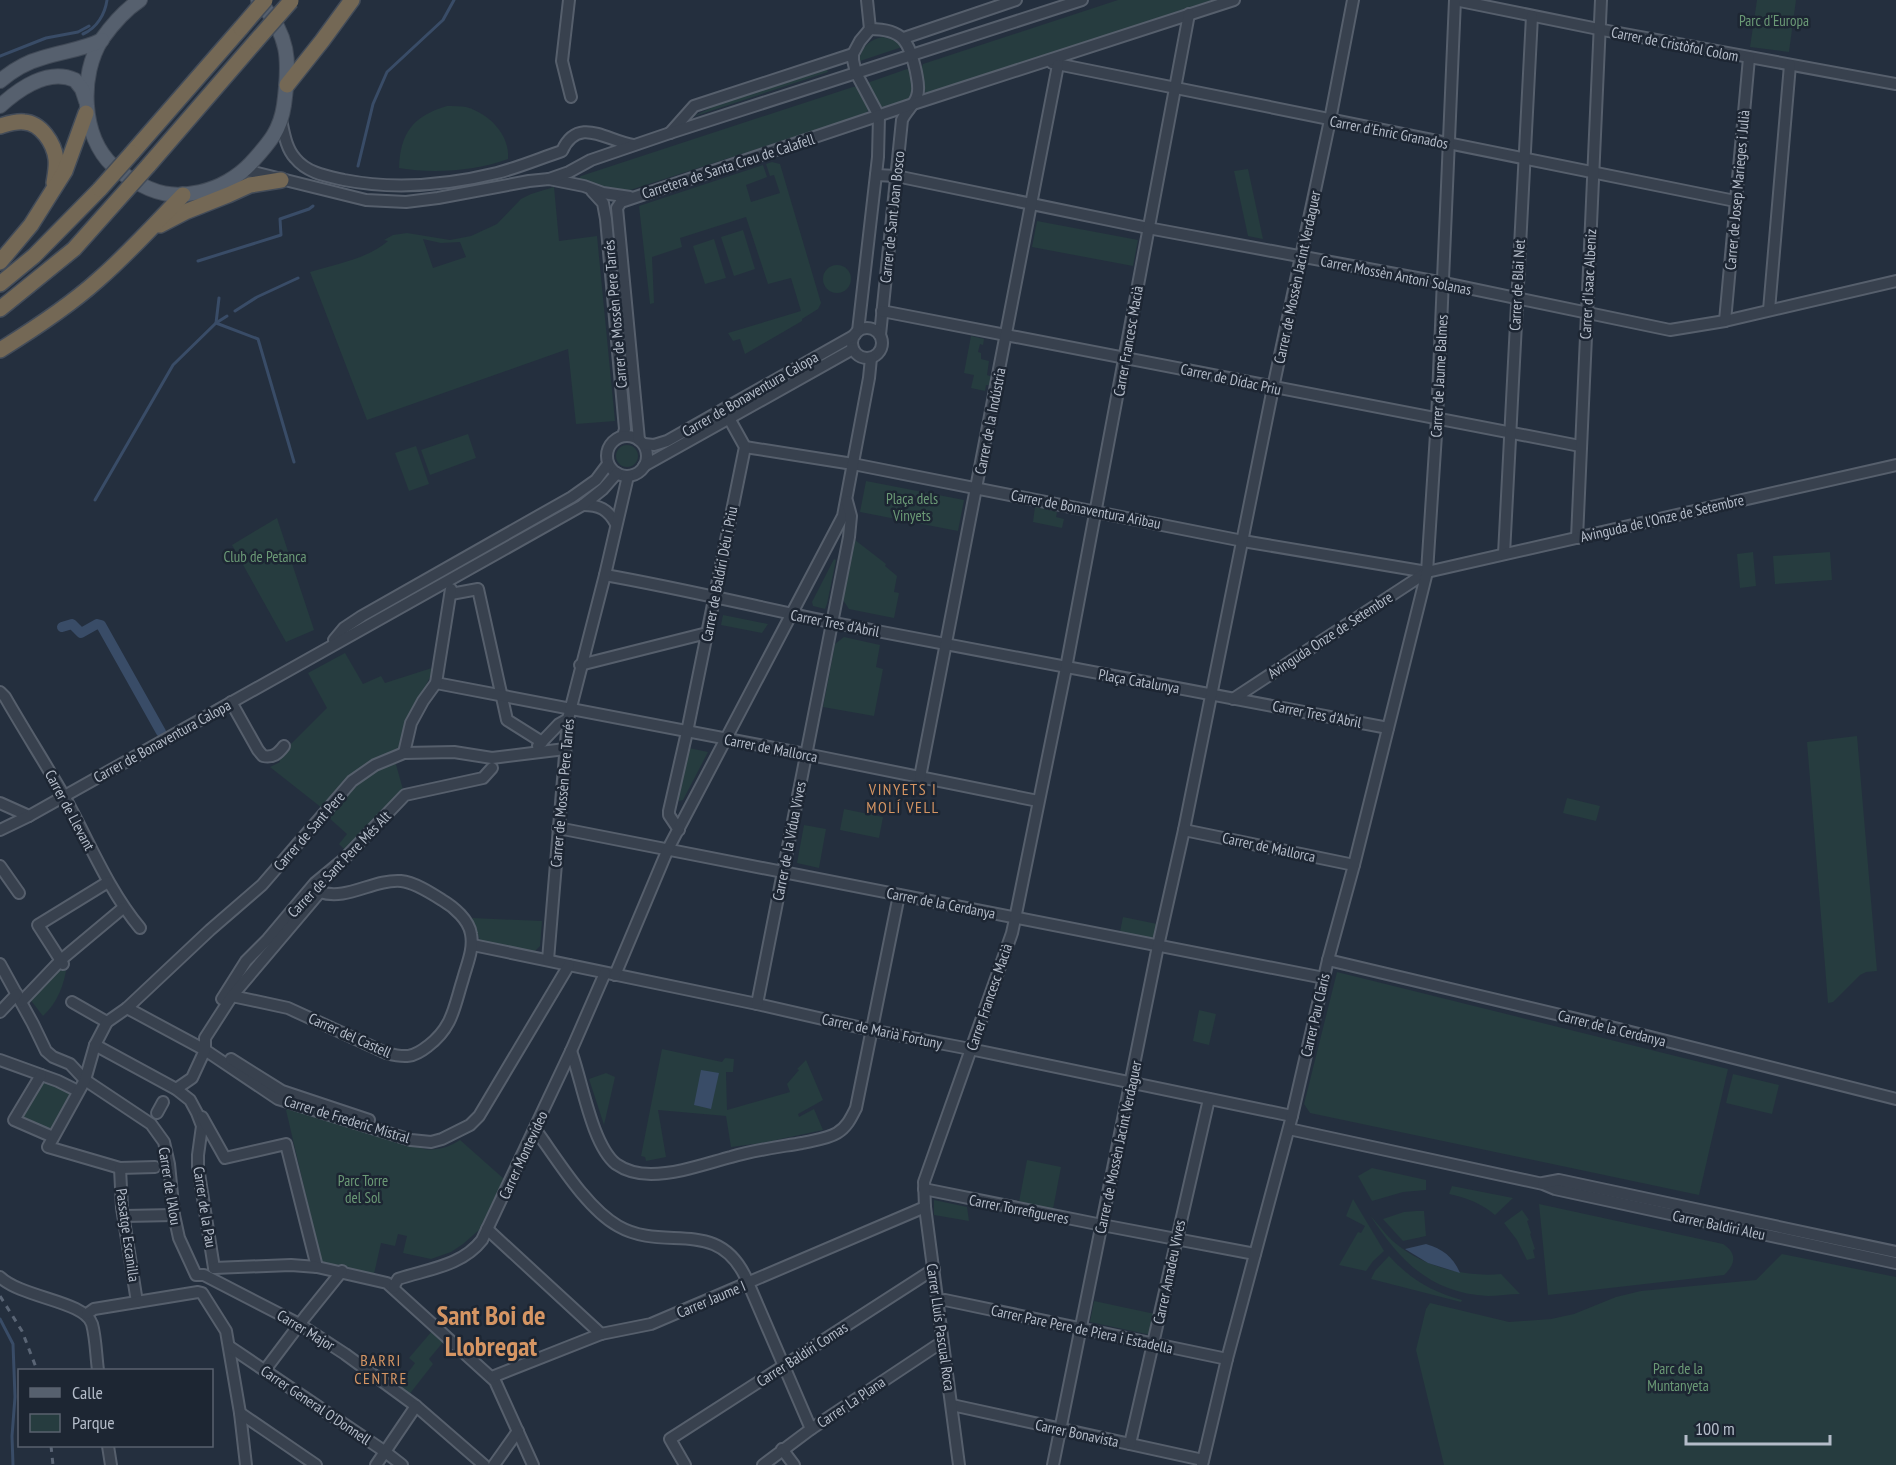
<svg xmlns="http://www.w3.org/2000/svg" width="1896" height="1465" font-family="'PT Sans Narrow',sans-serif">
  <rect width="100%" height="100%" fill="#242f3e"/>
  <!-- green -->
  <g fill="#263c3f" fill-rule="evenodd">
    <path d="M1118 0H1212L930 93 927 94C919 86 919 73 923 64Z"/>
    <path d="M1757 0H1796L1789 52 1750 47Z"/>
    <path d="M883 37 898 41 902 47 860 61 859 59C863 46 870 39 883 37Z"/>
    <path d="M826 68 828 72 692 117 727 100Z"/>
    <path d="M907 69H910L913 94 911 98 886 108 880 106 866 84 867 83Z"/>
    <path d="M853 87H857L859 89 870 108 865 114 624 192H612L580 180 579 178 581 176Z"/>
    <path d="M447 106C453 106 460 106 466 107 488 113 510 134 508 159 476 171 433 174 399 168 400 133 413 116 447 106Z"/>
    <path d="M772 162 780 164 821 303 818 309 802 319V321L745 354 740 339 733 341 728 333 801 311 791 278 768 284 746 217 680 238 682 247 652 257 654 303 650 304 639 206 763 165 767 177 746 185 751 202 780 193 774 175 770 176 766 164Z"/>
    <path d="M1248 169 1263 239 1248 236 1234 171Z"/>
    <path d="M554 187 559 241 597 236 615 421 576 424 568 349 367 420 310 272C336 264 367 259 388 241L384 240 393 235 407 233 450 240 471 236 497 224 521 199 531 194ZM423 239 441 243 460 242 466 257 433 268Z"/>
    <path d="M1037 221 1138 240 1133 266 1032 247Z"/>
    <path d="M743 230 755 269 734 276 721 237Z"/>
    <path d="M714 239 726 278 705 284 693 246Z"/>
    <circle cx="837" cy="279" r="14"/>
    <path d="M971 336 984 339 983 345 980 344 978 352 981 353V359L989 361 987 375 992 377 990 385H986L985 391 971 388 974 375 964 373Z"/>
    <path d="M468 434 476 458 430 475 421 450Z"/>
    <circle cx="627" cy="456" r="11"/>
    <path d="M416 446 429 484 409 491 395 453Z"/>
    <path d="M866 481 964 500 958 531 860 512Z"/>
    <path d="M1035 507 1057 512 1056 517 1064 519 1062 528 1033 522Z"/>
    <path d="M277 518 314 630 286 642 232 545Z"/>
    <path d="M855 540 886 564 885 566 897 576 894 592 899 593 894 618 849 609 843 600Z"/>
    <path d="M1753 552 1756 586 1740 588 1737 554Z"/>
    <path d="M1830 552 1832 580 1775 584 1773 556Z"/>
    <path d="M834 559 836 560 827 604 825 609 813 606 812 602Z"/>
    <path d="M723 615 768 624 762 633 721 625Z"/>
    <path d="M844 637 880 645 876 667 883 669 874 716 823 707 835 644Z"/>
    <path d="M345 653 363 684 381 676 385 683 435 667 407 723 401 748 354 772 322 808 270 767 280 762 278 757 327 708 308 673Z"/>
    <path d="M1857 736 1877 971 1866 972 1860 975 1833 1002 1828 1003 1807 742Z"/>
    <path d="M689 748 708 752 683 800 679 801 678 798Z"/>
    <path d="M395 761 404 793 347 852 339 844 347 834 327 816 358 780Z"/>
    <path d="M1567 798 1600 806 1596 821 1563 813Z"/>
    <path d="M844 809 883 817 879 838 840 830Z"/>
    <path d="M804 825 826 829 819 868 797 863Z"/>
    <path d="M1123 917 1157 924 1154 939 1120 932Z"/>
    <path d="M472 918 542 921 540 946 533 953 481 943Z"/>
    <path d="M60 965H67C64 985 58 1002 43 1016L29 998Z"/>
    <path d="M1337 972 1728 1069 1699 1195 1310 1113 1304 1104Z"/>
    <path d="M1199 1010 1216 1014 1209 1045 1193 1041Z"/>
    <path d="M662 1049 722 1062 725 1058 734 1059 733 1072H726L727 1110 790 1092 787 1084 799 1070 797 1069 806 1060 823 1100 798 1114 799 1117 814 1109 823 1130 762 1143 731 1147 726 1116 658 1110 666 1157 646 1161 645 1157 641 1156Z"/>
    <path d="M606 1073 615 1077 604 1125 589 1079Z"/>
    <path d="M1733 1074 1779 1085 1772 1114 1726 1103Z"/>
    <path d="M43 1078 73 1091 51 1131 17 1118Z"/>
    <path d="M292 1105 424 1149C438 1151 449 1147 460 1140L504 1179 479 1230 463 1244 451 1252 431 1259 403 1253 407 1236 398 1234 395 1246 381 1243 374 1274 322 1264 286 1110Z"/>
    <path d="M1027 1160 1061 1167 1053 1209 1019 1202Z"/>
    <path d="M1372 1168 1426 1180V1190L1403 1192 1372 1201 1358 1176Z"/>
    <path d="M1452 1186 1513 1198 1495 1215C1481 1203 1467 1198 1449 1194Z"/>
    <path d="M1353 1199 1384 1251 1373 1261 1366 1271 1339 1265 1358 1232 1361 1233 1365 1226 1346 1216Z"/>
    <path d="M934 1200 967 1207 969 1221 934 1215Z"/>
    <path d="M1539 1204 1723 1244C1737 1253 1736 1264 1724 1275L1548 1295Z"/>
    <path d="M1522 1210 1529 1220 1527 1221 1531 1233 1530 1234 1535 1249 1533 1250 1535 1258 1527 1260 1517 1240 1504 1223Z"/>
    <path d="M1416 1211H1424L1426 1236 1403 1241 1383 1219 1404 1212Z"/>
    <path d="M1370 1215C1375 1221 1380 1227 1385 1233 1412 1264 1462 1278 1501 1274L1520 1294C1509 1294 1498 1296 1488 1296 1430 1293 1399 1260 1370 1215Z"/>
    <path d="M1782 1254 1896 1277V1465H1444L1416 1350 1426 1309 1430 1303 1509 1322 1551 1319 1574 1314 1616 1297 1641 1291 1756 1280Z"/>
    <path d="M1389 1256C1410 1279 1432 1292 1462 1300L1461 1302 1371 1279 1375 1271Z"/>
    <path d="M1094 1301 1155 1314 1151 1335 1090 1322Z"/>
    <path d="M433 1330 444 1341 429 1359 433 1364 408 1396 397 1388 415 1363 409 1358Z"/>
  </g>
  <!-- water -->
  <g fill="#394c67">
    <path d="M701 1070 719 1073 711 1109 694 1105Z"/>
    <path d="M1426 1244C1443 1249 1453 1257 1460 1273L1428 1263 1405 1249Z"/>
  </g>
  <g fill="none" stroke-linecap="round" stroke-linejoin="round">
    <!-- stream -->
    <g stroke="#394c67" stroke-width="3">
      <path d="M83 34C97 28 105 14 107 0"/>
      <path d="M0 56 46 38 78 32 89 26"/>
      <path d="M358 166 373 104 387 72 443 20 454 0"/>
      <path d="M198 261 281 235 280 219 309 209 313 206"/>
      <path d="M219 298 216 323 258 339 294 462"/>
      <path d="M235 311 257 297 298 278"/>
      <path d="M95 500 173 365 216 323 227 316"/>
      <path d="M0 1319 13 1344 15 1397 12 1436 13 1465"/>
    </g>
    <!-- canal -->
    <path stroke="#394c67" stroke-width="10" d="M62 627 72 624 81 633 97 624 101 625 161 732"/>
    <defs>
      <g id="minor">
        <path d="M569 0 562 61 571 97"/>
        <path d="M867 0 870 29"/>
        <path d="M1455 0 1608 31 1896 84"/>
        <path d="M870 29C903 29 909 41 916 72 917 79 920 88 917 96 915 104 906 111 902 120L880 335"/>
        <path d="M904 38 1016 0"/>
        <path d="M1052 63 1735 201"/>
        <path d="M281 120C284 133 286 148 295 158 307 173 326 176 344 180 395 190 448 185 497 173 520 167 541 158 562 151 578 115 607 141 633 145"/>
        <path d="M670 133 694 106 853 54"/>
        <path d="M245 170 366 200 406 202 438 198 529 181 549 179 584 186 603 193 630 197"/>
        <path d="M876 175 896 176 1148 228 1444 283 1670 330 1725 321 1896 281"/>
        <path d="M549 179 569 172 591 160 670 133 1082 0"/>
        <path d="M592 191 603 203 606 219 625 429 623 436"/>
        <path d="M1769 310 1790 65"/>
        <path d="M882 311 1580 446"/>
        <path d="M1725 321 1749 58"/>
        <circle cx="867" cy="343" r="15"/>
        <path d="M858 331 878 157 879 116 856 73 853 60V54L860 41 870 29"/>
        <circle cx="627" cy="456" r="20"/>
        <path d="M639 440 617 208 621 202 913 104 1234 0"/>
        <path d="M644 444 654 445 667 441 855 335"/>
        <path d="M745 447 853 464 1243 541 1427 572"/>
        <path d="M644 466 853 349"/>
        <path d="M583 505C599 505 608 509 616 524"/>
        <path d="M1577 538 1601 0"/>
        <path d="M1504 554 1532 16"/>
        <path d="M605 575C684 589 762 608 840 624 1022 660 1205 694 1388 728"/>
        <path d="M451 594 478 589 507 720 542 742"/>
        <path d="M334 640 344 628 362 616 572 497 596 480 608 464"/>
        <path d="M580 665 707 633"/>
        <path d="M436 683 806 754 1038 801"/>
        <path d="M0 692 5 697C24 730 45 763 64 796 89 841 107 888 140 928"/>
        <path d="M1233 699 1427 572 1896 465"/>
        <path d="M231 702 258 750 263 756C273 758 278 754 284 746"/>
        <path d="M538 746 559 724 568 719"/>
        <path d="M404 753 411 723 423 701 436 683 451 589"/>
        <path d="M920 777 1058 65"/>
        <path d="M0 803 29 816"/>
        <path d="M558 828 1324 978"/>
        <path d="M0 830 29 816 583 505 603 489 617 473"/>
        <path d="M679 830 669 815V811L687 732 745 447 730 420"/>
        <path d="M1184 830 1354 865"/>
        <path d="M0 866 19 893"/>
        <path d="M473 945 757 1004 871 1030 970 1049 1292 1116"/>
        <path d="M548 960 568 719 605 575 628 476"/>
        <path d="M1328 960 1619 1029 1896 1099"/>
        <path d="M0 964 33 1024 46 1051 53 1057 70 1064 85 1080 151 1124 164 1142 169 1164 174 1215 179 1238 196 1275H204L299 1324 345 1354 416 1406 484 1465"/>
        <path d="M63 964 38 925 108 882"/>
        <path d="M615 975 668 849 843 516 869 378 871 358"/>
        <path d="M222 999 246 961 267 940 315 883 343 860 405 795 483 778 492 768"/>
        <path d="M21 1002 62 959 123 908"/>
        <path d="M72 1002 107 1022"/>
        <path d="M757 1004 849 537 851 516 847 501"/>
        <path d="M127 1008 205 1050 278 1099 411 1140 431 1142 442 1139 470 1125 479 1116 569 965"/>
        <path d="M0 1012 17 994"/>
        <path d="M95 1045 176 1089 190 1100 197 1113 202 1126 198 1155V1167L214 1268"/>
        <path d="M571 1051C582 1081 592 1145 616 1164 626 1171 639 1174 651 1174 677 1174 705 1164 731 1157 754 1150 779 1147 802 1143 814 1140 827 1139 837 1133 847 1127 851 1118 856 1108L899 895"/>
        <path d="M231 1059 282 1091 369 1120"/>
        <path d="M0 1060 58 1081 78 1091"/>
        <path d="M41 1075 14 1120 53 1137"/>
        <path d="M176 1089 192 1078 205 1050V1038L232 996 320 892C347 901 373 879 401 881 414 882 431 893 442 900 454 907 469 920 471 934 474 949 467 964 463 979 454 1007 453 1027 428 1046 413 1058 405 1058 386 1053L288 1008 232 996"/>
        <path d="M157 1113 163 1102"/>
        <path d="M202 1117 225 1158 286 1144 317 1267"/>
        <path d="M535 1129C557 1159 586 1208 618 1226 665 1253 717 1216 746 1278L811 1429"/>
        <path d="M1289 1129 1543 1184 1555 1189 1896 1263"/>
        <path d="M155 1167 120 1168 48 1147 85 1080 95 1045 107 1022 127 1008 210 930 262 885 352 781 375 765 404 753 454 752 492 758 565 749"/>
        <path d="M120 1168 122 1208 137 1302"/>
        <path d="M1543 1183 1559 1180 1896 1252"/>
        <path d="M924 1189 1102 1225 1255 1254"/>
        <path d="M125 1216 174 1215"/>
        <path d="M487 1229 601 1334"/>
        <path d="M214 1268 291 1265 317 1267 387 1283 495 1381 533 1465"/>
        <path d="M0 1277C22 1298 85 1301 92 1324 96 1339 96 1356 98 1370"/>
        <path d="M394 1288 395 1284 398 1279C428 1269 462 1266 482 1240L571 1051 605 973"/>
        <path d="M938 1302 945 1300 1227 1359"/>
        <path d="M87 1314 94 1309 198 1292 202 1293 226 1331 240 1413 246 1465"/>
        <path d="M230 1347 384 1451 402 1465"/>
        <path d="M265 1370 305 1317 342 1271"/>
        <path d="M492 1377 601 1334 651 1324 925 1207"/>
        <path d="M952 1405 1203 1460"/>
        <path d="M240 1413 316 1465"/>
        <path d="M1130 1444 1209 1099"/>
        <path d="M108 1446 111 1465"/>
        <path d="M782 1449 794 1465"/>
        <path d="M376 1465 416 1406"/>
        <path d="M494 1465 518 1431"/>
        <path d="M685 1465 670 1439 934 1269"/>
        <path d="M763 1465 811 1429 936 1346H943"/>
        <path d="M959 1465 925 1207 924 1182 1012 933 1015 919 1066 668 1189 14"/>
        <path d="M1053 1465 1158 946 1184 830 1273 388 1330 120 1353 0"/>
        <path d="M1202 1465 1227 1359 1292 1116 1328 960 1354 865 1427 572 1437 419 1455 0"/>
      </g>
      <g id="major">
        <path d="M140 0C125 10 112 25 102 39 79 75 81 136 113 166 118 171 125 175 131 179 155 194 173 198 200 192 219 188 238 177 251 163 268 144 280 132 284 105 290 60 290 35 258 0"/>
        <path d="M0 81C12 71 27 62 42 58 63 51 82 50 102 40"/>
        <path d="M0 106C20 88 48 68 75 80L82 89 86 101"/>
      </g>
      <g id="highway">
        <path d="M287 85 322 41 352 0"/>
        <path d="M0 126C7 124 16 121 24 122 41 123 54 143 56 159 57 167 55 176 54 183"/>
        <path d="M132 153 241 28"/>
        <path d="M148 166 256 41"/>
        <path d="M160 225 185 212 228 195 250 185 281 180"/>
        <path d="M0 262 31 225 65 171 86 113"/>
        <path d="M0 284 34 256 100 189"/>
        <path d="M0 309 74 249 115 203"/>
        <path d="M0 350C34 329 68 307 98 280 128 254 155 224 183 195"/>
      </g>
    </defs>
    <!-- minor casing -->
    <use href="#minor" stroke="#565f6c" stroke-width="14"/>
    <!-- major casing -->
    <use href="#major" stroke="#414a57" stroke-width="16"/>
    <!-- highway casing -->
    <use href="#highway" stroke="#434c59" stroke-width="18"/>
    <!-- minor -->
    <use href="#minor" stroke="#38414e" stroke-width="10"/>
    <!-- major -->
    <use href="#major" stroke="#56606e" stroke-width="14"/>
    <!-- highway -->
    <use href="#highway" stroke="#746855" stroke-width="15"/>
    <!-- rail -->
    <g stroke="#5a6575" stroke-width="3" stroke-dasharray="6 6" stroke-linecap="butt">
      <path d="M0 1296 22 1331 37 1370"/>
      <path d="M51 1446 53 1465"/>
    </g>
    <defs>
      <g id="highway-bridge">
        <path d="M241 28 265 0"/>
        <path d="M256 41 291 1"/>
        <path d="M100 189 132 153"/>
        <path d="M115 203 148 166"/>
      </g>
    </defs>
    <!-- highway-bridge casing -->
    <use href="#highway-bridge" stroke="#434c59" stroke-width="18" stroke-linecap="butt"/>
    <!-- highway-bridge -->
    <use href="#highway-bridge" stroke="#746855" stroke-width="15"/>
  </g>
  <g text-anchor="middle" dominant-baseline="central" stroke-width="5" stroke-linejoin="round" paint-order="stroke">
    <!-- park labels -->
    <g font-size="15" fill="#6b9a76" stroke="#1d2633">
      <text x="1774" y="20">Parc d'Europa</text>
      <text x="912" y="498">Plaça dels<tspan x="912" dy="17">Vinyets</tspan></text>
      <text x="265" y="556">Club de Petanca</text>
      <text x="363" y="1180">Parc Torre<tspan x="363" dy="17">del Sol</tspan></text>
      <text x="1678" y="1368">Parc de la<tspan x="1678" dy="17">Muntanyeta</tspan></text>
    </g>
    <!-- street labels -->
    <g font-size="15" fill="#b4bcc9" stroke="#1d2633">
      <text transform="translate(1675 44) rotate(11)">Carrer de Cristòfol Colom</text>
      <text transform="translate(1389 132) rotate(11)">Carrer d'Enric Granados</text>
      <text transform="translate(728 166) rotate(-18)">Carretera de Santa Creu de Calafell</text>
      <text transform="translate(1737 190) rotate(-85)">Carrer de Josep Marieges i Julià</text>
      <text transform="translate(892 217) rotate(-84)">Carrer de Sant Joan Bosco</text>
      <text transform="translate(1396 275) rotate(11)">Carrer Mossèn Antoni Solanas</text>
      <text transform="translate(1297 277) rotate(-78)">Carrer de Mossèn Jacint Verdaguer</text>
      <text transform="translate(1588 284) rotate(-87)">Carrer d'Isaac Albeniz</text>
      <text transform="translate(1517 285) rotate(-87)">Carrer de Blai Net</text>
      <text transform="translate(615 314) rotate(-95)">Carrer de Mossèn Pere Tarrés</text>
      <text transform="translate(1128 341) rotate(-80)">Carrer Francesc Macià</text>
      <text transform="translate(1439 376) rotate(-87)">Carrer de Jaume Balmes</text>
      <text transform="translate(1231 379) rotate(12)">Carrer de Dídac Priu</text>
      <text transform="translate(750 394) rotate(-30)">Carrer de Bonaventura Calopa</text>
      <text transform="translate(990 421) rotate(-79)">Carrer de la Indústria</text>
      <text transform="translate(1086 509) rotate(11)">Carrer de Bonaventura Aribau</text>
      <text transform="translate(1662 518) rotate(-13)">Avinguda de l'Onze de Setembre</text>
      <text transform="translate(719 574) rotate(-79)">Carrer de Baldiri Déu i Priu</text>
      <text transform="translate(835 623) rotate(11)">Carrer Tres d'Abril</text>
      <text transform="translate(1330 635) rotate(-33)">Avinguda Onze de Setembre</text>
      <text transform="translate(1139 681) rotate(10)">Plaça Catalunya</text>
      <text transform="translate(1317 714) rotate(11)">Carrer Tres d'Abril</text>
      <text transform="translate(162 741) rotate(-29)">Carrer de Bonaventura Calopa</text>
      <text transform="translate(771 748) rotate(11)">Carrer de Mallorca</text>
      <text transform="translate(562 793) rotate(-85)">Carrer de Mossèn Pere Tarrés</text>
      <text transform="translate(70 810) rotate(62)">Carrer de Llevant</text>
      <text transform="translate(309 831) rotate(-49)">Carrer de Sant Pere</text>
      <text transform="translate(789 841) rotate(-79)">Carrer de la Vídua Vives</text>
      <text transform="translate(1269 847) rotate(12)">Carrer de Mallorca</text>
      <text transform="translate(339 864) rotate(-46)">Carrer de Sant Pere Més Alt</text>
      <text transform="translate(941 903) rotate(11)">Carrer de la Cerdanya</text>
      <text transform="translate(989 997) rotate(-71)">Carrer Francesc Macià</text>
      <text transform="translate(1315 1015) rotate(-77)">Carrer Pau Claris</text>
      <text transform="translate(1612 1028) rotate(14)">Carrer de la Cerdanya</text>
      <text transform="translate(882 1031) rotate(12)">Carrer de Marià Fortuny</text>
      <text transform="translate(350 1035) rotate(24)">Carrer del Castell</text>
      <text transform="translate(347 1119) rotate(17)">Carrer de Frederic Mistral</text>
      <text transform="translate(1118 1147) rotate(-78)">Carrer de Mossèn Jacint Verdaguer</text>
      <text transform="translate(523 1155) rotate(-65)">Carrer Montevideo</text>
      <text transform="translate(170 1186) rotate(81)">Carrer de l'Alou</text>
      <text transform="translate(205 1207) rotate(81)">Carrer de la Pau</text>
      <text transform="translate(1019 1209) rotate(11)">Carrer Torrefigueres</text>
      <text transform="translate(1719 1225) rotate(12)">Carrer Baldiri Aleu</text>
      <text transform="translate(128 1235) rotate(82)">Passatge Escanilla</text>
      <text transform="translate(1169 1272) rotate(-78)">Carrer Amadeu Vives</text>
      <text transform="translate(711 1299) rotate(-23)">Carrer Jaume I</text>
      <text transform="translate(941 1327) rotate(82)">Carrer Lluís Pascual Roca</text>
      <text transform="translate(1082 1329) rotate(12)">Carrer Pare Pere de Piera i Estadella</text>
      <text transform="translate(306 1330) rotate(31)">Carrer Major</text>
      <text transform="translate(802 1354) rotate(-33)">Carrer Baldiri Comas</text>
      <text transform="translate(851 1402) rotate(-34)">Carrer La Plana</text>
      <text transform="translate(316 1405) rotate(34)">Carrer General O'Donnell</text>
      <text transform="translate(1077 1433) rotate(12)">Carrer Bonavista</text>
    </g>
    <!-- neighbourhood labels -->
    <g font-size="16" letter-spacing="1.5" fill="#d59563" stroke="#1d2633">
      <text x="903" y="789">VINYETS I<tspan x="903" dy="18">MOLÍ VELL</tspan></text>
      <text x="381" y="1360">BARRI<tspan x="381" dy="18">CENTRE</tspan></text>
    </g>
    <!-- town labels -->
    <g font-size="27" font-weight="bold" fill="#d59563" stroke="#1d2633">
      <text x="491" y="1315">Sant Boi de<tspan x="491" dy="31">Llobregat</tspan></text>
    </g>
  </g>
  <!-- legend -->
  <rect x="18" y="1369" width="195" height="78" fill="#1d2633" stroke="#59626f" stroke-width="1.5"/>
  <rect x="30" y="1388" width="30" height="9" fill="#56606e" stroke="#59626f" stroke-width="1.5"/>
  <text x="72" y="1399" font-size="18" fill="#b4bcc9">Calle</text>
  <rect x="30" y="1414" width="30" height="18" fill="#263c3f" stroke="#59626f" stroke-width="1.5"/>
  <text x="72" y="1429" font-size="18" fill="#b4bcc9">Parque</text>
  <!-- scale -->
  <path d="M1686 1435v9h144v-9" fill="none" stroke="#b4bcc9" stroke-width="3"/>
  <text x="1695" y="1435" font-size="18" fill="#b4bcc9" stroke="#1d2633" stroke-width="4.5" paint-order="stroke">100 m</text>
</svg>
